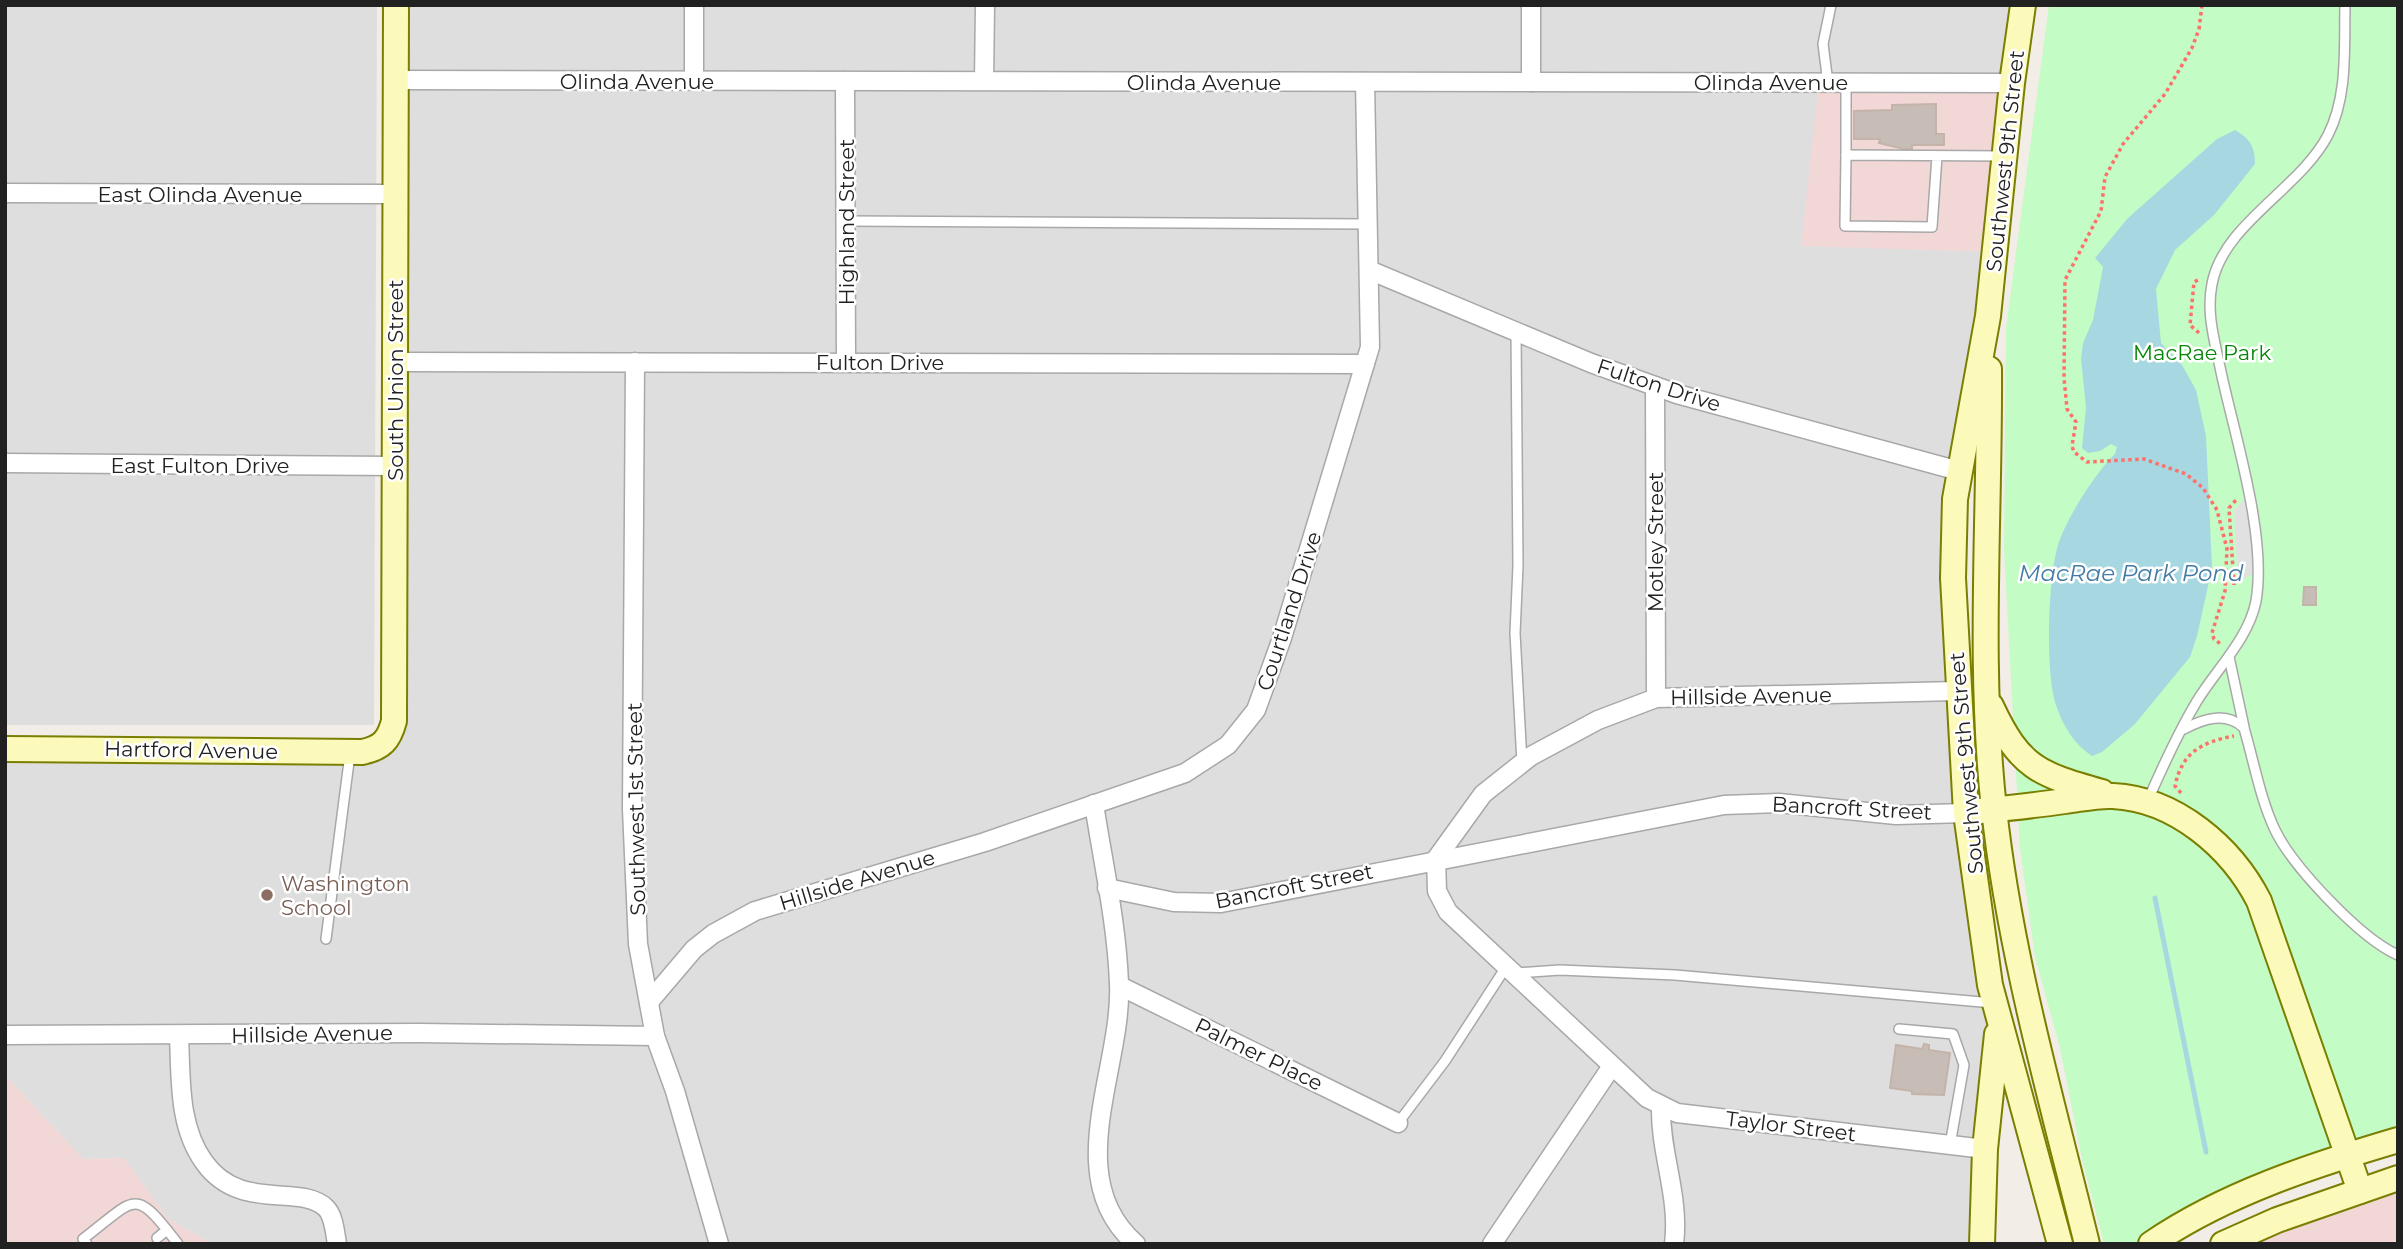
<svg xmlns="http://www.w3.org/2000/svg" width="2403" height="1249" font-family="Montserrat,sans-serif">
  <rect width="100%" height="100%" fill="#f2ede7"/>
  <!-- residential -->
  <g fill="#dfdede">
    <path d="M5 5H377L374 725H5Z"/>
    <path d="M396 5H2023L2012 83 1801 245 1995 252 1955 499 1990 985 1982 1244H212L167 1218 124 1158 83 1159 5 1075V749L362 752 390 737Z"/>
  </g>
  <!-- commercial -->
  <g fill="#f2d7d7">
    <path d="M1819 83H2012L1995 252 1801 246Z"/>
    <path d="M5 1075 83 1159 124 1158 167 1218 212 1244H5Z"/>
    <path d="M2398 1190V1244H2251L2279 1231Z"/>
  </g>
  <!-- park -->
  <path fill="#c4fcc5" d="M2049 5H2398V1129L2160 1228 2133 1244H2104L2082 1159 2060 1048 2035 957 2020 848 2004 549 2006 328Z"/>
  <!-- parking -->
  <path fill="#e1e1e1" d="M2249 495 2256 571 2238 583 2234 510Z"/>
  <!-- water -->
  <path fill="#a7d7e0" d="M2235 130C2250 139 2255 146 2255 164L2214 215 2175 250 2156 289 2161 343 2182 365 2196 390 2206 436 2212 568 2197 636 2190 657 2135 724 2102 752 2092 756C2074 744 2063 726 2056 705 2045 673 2048 577 2058 545 2066 519 2096 472 2115 454L2117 447 2111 444 2100 451 2088 453 2082 448 2086 407 2081 359 2083 343 2093 320 2103 267 2095 258 2128 218 2217 139Z"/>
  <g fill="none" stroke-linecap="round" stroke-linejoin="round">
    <!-- stream -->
    <path stroke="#a7d7e0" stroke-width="5" d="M2155 898 2206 1152"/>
  </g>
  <!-- building -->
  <g fill="#c7bdb6" stroke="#c4b3a9" stroke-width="2">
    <path d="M1936 104V134H1944V145H1912V149H1904L1879 143 1880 139H1854V111L1892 110V105Z"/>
    <path d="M2304 587H2316V605H2303Z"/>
    <path d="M1924 1044 1929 1045V1050L1950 1053 1944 1095 1912 1094V1091L1890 1088 1896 1045 1922 1049Z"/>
  </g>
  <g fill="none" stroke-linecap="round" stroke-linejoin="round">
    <defs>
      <g id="lane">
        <path d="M1828 83 1823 44 1831 5"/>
        <path d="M1846 155V83"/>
        <path d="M1937 156 1932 227 1845 226 1846 155 2003 156"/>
        <path d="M846 221 1368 224"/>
        <path d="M1516 332 1518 566 1515 633 1522 763"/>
        <path d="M2229 657 2244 727"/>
        <path d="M2184 729C2203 719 2226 711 2244 728 2254 762 2260 798 2275 830 2293 867 2361 939 2398 955"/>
        <path d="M2148 800C2162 768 2179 731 2197 701 2216 670 2249 638 2256 601 2267 536 2235 437 2221 372 2215 342 2206 314 2212 284 2223 224 2300 189 2328 135 2348 96 2344 48 2345 5"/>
        <path d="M326 939 350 754"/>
        <path d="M1515 973 1560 970 1675 975 1993 1003"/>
        <path d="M1899 1029 1953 1034 1964 1065 1950 1145"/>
        <path d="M1398 1123 1445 1061 1506 967"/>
        <path d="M157 1238 167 1230"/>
        <path d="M87 1244 83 1239C138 1197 133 1186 178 1244"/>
      </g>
      <g id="street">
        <path d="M694 5V81"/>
        <path d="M396 80 2012 83"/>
        <path d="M845 81 846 362"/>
        <path d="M984 81 985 5"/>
        <path d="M1531 82V5"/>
        <path d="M5 193 395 194"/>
        <path d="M1369 270 1591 363 1677 394 1959 471"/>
        <path d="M395 362 1365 364"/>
        <path d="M635 362 632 809 638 944 655 1036 675 1091 719 1244"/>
        <path d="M1655 386 1656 698"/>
        <path d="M5 463 395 466"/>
        <path d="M1957 691 1656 698 1598 720 1531 756 1483 794 1436 859 1437 891 1448 912 1647 1098 1677 1113 1985 1149"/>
        <path d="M1094 804C1103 863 1117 924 1119 984 1123 1067 1059 1178 1136 1244"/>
        <path d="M1107 888 1174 902 1221 903 1724 805 1779 803 1896 815 1966 813"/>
        <path d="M1120 986 1398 1123"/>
        <path d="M649 1002 694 949 713 934 755 911 985 842 1185 773 1228 745 1256 710 1282 638 1370 347 1365 82"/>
        <path d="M5 1035 420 1033 655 1036"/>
        <path d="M179 1036C181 1078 178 1126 204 1162 240 1213 301 1183 326 1208 334 1216 335 1233 337 1244"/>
        <path d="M1661 1107C1660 1154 1680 1196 1674 1244"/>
        <path d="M1492 1244 1612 1066"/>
      </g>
      <g id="secondary">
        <path d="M2023 5 2012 83 1988 316 1955 499 1953 578 1966 813 1990 985 2060 1244"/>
        <path d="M1989 369C1990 516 1978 663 1994 809 2010 956 2052 1101 2087 1244"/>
        <path d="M1991 706C2020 768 2038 774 2102 792"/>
        <path d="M5 749 362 752C382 748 389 740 394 721L396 5"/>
        <path d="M1980 811C2009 808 2037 805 2065 801 2081 799 2098 795 2113 796 2176 799 2232 848 2259 901L2360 1191"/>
        <path d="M1982 1244 1985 1149 1997 1034"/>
        <path d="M2151 1244C2224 1194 2313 1165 2398 1140"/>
        <path d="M2223 1244 2277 1220 2398 1178"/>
      </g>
    </defs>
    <!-- lane casing -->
    <use href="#lane" stroke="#a8a8a8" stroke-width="12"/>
    <!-- street casing -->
    <use href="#street" stroke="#a8a8a8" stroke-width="21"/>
    <!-- secondary casing -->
    <use href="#secondary" stroke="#7a7f01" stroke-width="28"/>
    <!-- path -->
    <g stroke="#fe706b" stroke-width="3.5" stroke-dasharray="3.5 3.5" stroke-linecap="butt">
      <path d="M2202 5 2199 29 2192 48 2165 94 2123 144 2105 177 2101 211 2065 280 2064 378 2067 409 2076 422 2072 446 2074 452 2087 462 2144 459 2186 474 2203 488 2217 510 2227 549 2225 591 2212 633 2214 639 2222 645"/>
      <path d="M2199 333 2190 325 2194 282 2200 279"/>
      <path d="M2234 585 2229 508 2237 499"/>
      <path d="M2181 793 2175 786C2182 752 2202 742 2234 736"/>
    </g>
    <!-- lane -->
    <use href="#lane" stroke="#fff" stroke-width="9"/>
    <!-- street -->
    <use href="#street" stroke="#fff" stroke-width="18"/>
    <!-- secondary -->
    <use href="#secondary" stroke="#fcfabb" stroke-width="24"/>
  </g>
  <!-- markers -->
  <circle fill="#8d6e63" stroke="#fff" stroke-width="2.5" cx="267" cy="895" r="7"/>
  <g text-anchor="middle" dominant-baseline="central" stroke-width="5" stroke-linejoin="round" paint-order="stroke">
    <!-- street labels -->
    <g font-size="21" fill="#212121" stroke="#fff">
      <text x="637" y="81">Olinda Avenue</text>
      <text x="1204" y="82">Olinda Avenue</text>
      <text x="1771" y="82">Olinda Avenue</text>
      <text transform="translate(2005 161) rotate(-84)">Southwest 9th Street</text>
      <text x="200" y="194">East Olinda Avenue</text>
      <text transform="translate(846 222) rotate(-90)">Highland Street</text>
      <text x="880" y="362">Fulton Drive</text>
      <text transform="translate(395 380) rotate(-90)">South Union Street</text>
      <text transform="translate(1659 385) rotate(18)">Fulton Drive</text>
      <text x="200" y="465">East Fulton Drive</text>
      <text transform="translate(1655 542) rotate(-90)">Motley Street</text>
      <text transform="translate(1289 611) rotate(-72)">Courtland Drive</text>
      <text transform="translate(1751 696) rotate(-1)">Hillside Avenue</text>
      <text transform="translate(191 750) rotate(1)">Hartford Avenue</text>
      <text transform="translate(1966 763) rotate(-95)">Southwest 9th Street</text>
      <text transform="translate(1852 808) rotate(3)">Bancroft Street</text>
      <text transform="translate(636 809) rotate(-91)">Southwest 1st Street</text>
      <text transform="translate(857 880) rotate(-17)">Hillside Avenue</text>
      <text transform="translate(1294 886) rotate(-11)">Bancroft Street</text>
      <text transform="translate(312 1034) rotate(-1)">Hillside Avenue</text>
      <text transform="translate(1259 1054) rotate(26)">Palmer Place</text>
      <text transform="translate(1791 1126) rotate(7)">Taylor Street</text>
    </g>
    <!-- park labels -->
    <g font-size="21" fill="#088609" stroke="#fff">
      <text x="2202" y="352">MacRae Park</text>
    </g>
    <!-- education labels -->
    <g font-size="21" fill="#785e54" stroke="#fff" text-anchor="start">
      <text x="281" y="883">Washington<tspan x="281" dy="24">School</tspan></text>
    </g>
    <!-- water labels -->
    <g font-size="23" font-style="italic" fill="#437ba5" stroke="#fff">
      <text x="2131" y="573">MacRae Park Pond</text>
    </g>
  </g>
  <!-- border -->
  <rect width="2403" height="1249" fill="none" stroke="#212121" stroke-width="14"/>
</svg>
